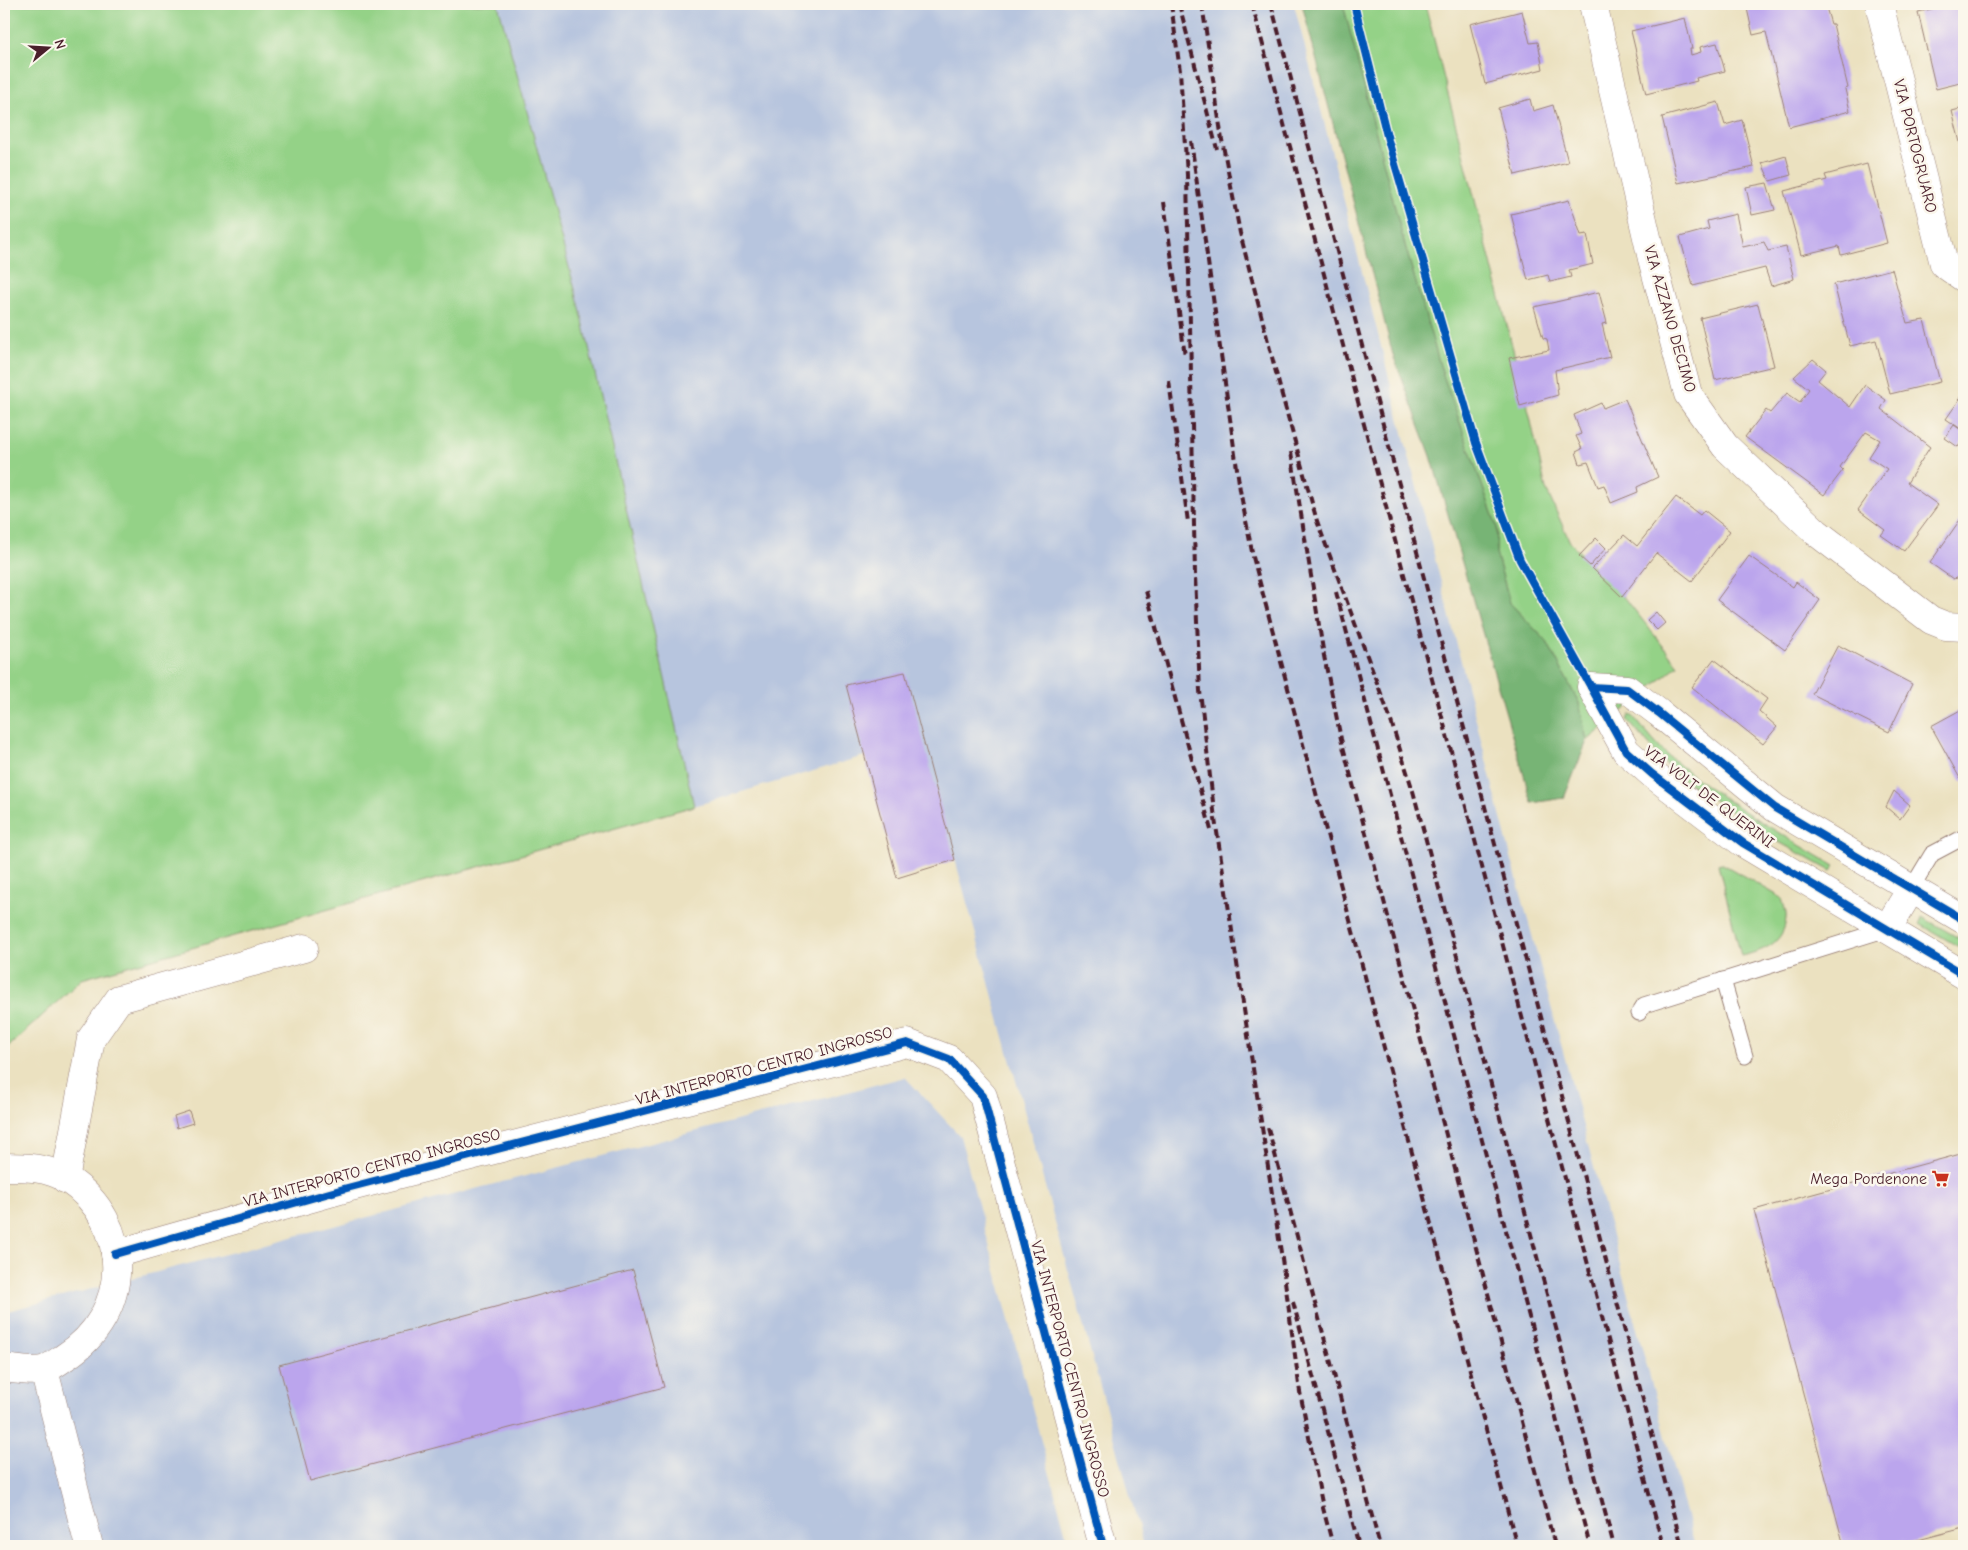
<svg xmlns="http://www.w3.org/2000/svg" width="1968" height="1550" font-family="'Comic Neue',sans-serif">
  <rect width="100%" height="100%" fill="#fbf7ec"/>
  <filter id="ink" filterUnits="userSpaceOnUse"><feTurbulence type="fractalNoise" baseFrequency=".02" numOctaves="2"/><feDisplacementMap in="SourceGraphic" scale="10" xChannelSelector="R" yChannelSelector="G"/><feConvolveMatrix kernelMatrix="1 2 1 2 8 2 1 2 1" color-interpolation-filters="sRGB"/></filter>
  <filter id="wash" filterUnits="userSpaceOnUse"><feTurbulence type="fractalNoise" baseFrequency=".0096" numOctaves="4" result="noise"/><feDisplacementMap in="SourceGraphic" scale="20" xChannelSelector="R" yChannelSelector="G"/><feGaussianBlur stdDeviation="1.12" result="paint"/><feColorMatrix in="noise" values="0 0 0 0 0 0 0 0 0 0 0 0 0 0 0 0 0 1.4 0 .05"/><feComposite in="paint" operator="in"/></filter>
  <g filter="url(#wash)">
    <rect width="100%" height="100%" fill="#ebe1c0"/>
    <!-- industrial -->
    <g fill="#b7c5de">
      <path d="M498 4H1294L1505 834 1695 1546H1144L922 739 694 806 580 308Z"/>
      <path d="M905 1077 960 1136 1069 1546H4V1312Z"/>
    </g>
    <!-- green -->
    <g fill="#94d287" stroke="#6f7859">
      <path d="M4 4H498L580 308 694 806 82 979 4 1051Z"/>
      <path d="M1343 4H1425L1528 408 1546 489 1570 542 1629 603 1678 665 1587 741 1579 703 1547 642 1510 603 1496 553 1497 527 1442 372 1402 235Z"/>
      <path d="M1631 714C1641 725 1650 738 1661 749 1713 796 1775 830 1835 866L1831 871 1768 836 1676 775 1627 720Z"/>
      <path d="M1721 863 1782 898C1783 904 1787 912 1786 918 1784 944 1763 951 1741 956L1718 864Z"/>
      <path d="M1922 917 1964 941V950L1920 924Z"/>
    </g>
    <!-- forest -->
    <path fill="#77b474" stroke="#606a50" d="M1302 4H1343L1402 235 1442 372 1497 527 1496 553 1510 603 1547 642 1579 703 1587 741 1564 798 1532 803 1431 456 1393 355Z"/>
    <g id="blocks">
      <!-- building -->
      <g fill="#bba5ed">
        <path d="M1746 4H1808L1809 6 1825 4 1831 24H1833L1848 88 1845 89 1850 111 1789 127 1766 32 1753 35Z"/>
        <path d="M1954 4H1964V82L1936 89 1918 12Z"/>
        <path d="M1522 11 1530 43 1538 42 1543 69 1485 84 1470 24Z"/>
        <path d="M1685 18 1692 49H1690L1691 55 1701 52 1700 47 1717 43 1725 71 1696 78 1697 81 1646 94 1631 31Z"/>
        <path d="M1530 99 1533 111 1553 105 1568 162 1515 175 1498 108Z"/>
        <path d="M1718 102 1725 125 1742 120 1754 167 1678 183 1662 117Z"/>
        <path d="M1964 108V158L1952 111Z"/>
        <path d="M1786 156 1791 175 1770 181 1762 163Z"/>
        <path d="M1867 164 1887 243 1841 255 1839 246 1801 255 1784 191 1827 180 1825 175Z"/>
        <path d="M1767 183 1775 210 1752 215 1746 187Z"/>
        <path d="M1569 200 1581 235 1587 234 1593 264 1569 270 1571 277 1550 282 1548 275 1528 280 1511 214Z"/>
        <path d="M1736 214 1743 247 1764 242 1768 251 1786 247 1794 279 1771 286 1765 268 1693 286 1680 237 1709 229 1707 221Z"/>
        <path d="M1892 269 1907 323 1924 320 1940 382 1890 394 1876 340 1850 346 1834 284Z"/>
        <path d="M1599 292 1607 323 1602 324 1610 357 1555 370 1558 395 1520 406 1509 358 1549 350 1547 339 1543 338 1534 307Z"/>
        <path d="M1758 304 1774 366 1715 380 1700 318Z"/>
        <path d="M1813 359 1826 370 1818 380 1850 407 1865 385 1886 400 1881 409 1930 447 1907 483 1938 505 1904 551 1881 535 1885 530 1858 510 1887 469 1869 457 1880 440 1866 432 1840 467 1843 470 1824 495 1745 437 1766 410 1770 413 1787 393 1800 402 1809 389 1794 377Z"/>
        <path d="M1964 393V431L1946 419Z"/>
        <path d="M1625 399 1658 477 1637 487 1638 492 1611 503 1604 485 1598 487 1588 462 1580 464 1576 452 1582 449 1576 436 1581 434 1574 415 1601 403 1603 408Z"/>
        <path d="M1954 425 1964 432V439L1958 447 1945 438Z"/>
        <path d="M1676 497 1700 515 1704 510 1730 531 1692 581 1656 553 1622 597 1592 568 1624 535 1637 546Z"/>
        <path d="M1964 514V573L1962 576 1953 579 1930 563Z"/>
        <path d="M1596 538 1606 548 1590 566 1579 556Z"/>
        <path d="M1749 556 1793 587 1796 582 1820 600 1785 650 1717 600Z"/>
        <path d="M1656 612 1665 623 1657 630 1647 620Z"/>
        <path d="M1838 645 1912 684 1889 732 1812 694Z"/>
        <path d="M1714 659 1767 699 1759 711 1777 727 1763 744 1692 687Z"/>
        <path d="M905 672 955 860 897 878 846 685Z"/>
        <path d="M1964 708V781L1962 782 1931 726Z"/>
        <path d="M1894 791 1910 805 1900 819 1886 807Z"/>
        <path d="M189 1111 193 1123 177 1128 174 1116Z"/>
        <path d="M1964 1153V1528L1895 1546H1844L1754 1210Z"/>
        <path d="M633 1270 664 1387 310 1481 279 1365Z"/>
      </g>
    </g>
  </g>
  <g filter="url(#ink)">
    <use href="#blocks" fill-opacity="0" stroke="#9a8076" stroke-width="1"/>
    <g fill="none" stroke-linecap="round" stroke-linejoin="round">
      <defs>
        <g id="lane">
          <path d="M1911 889 1932 854 1964 837"/>
          <path d="M1723 980 1745 1056"/>
          <path d="M1639 1013 1644 1005 1887 929"/>
        </g>
        <g id="street">
          <path d="M1593 4 1652 259 1688 394 1725 446 1816 532 1931 620 1946 626 1964 627"/>
          <path d="M1879 4 1944 264 1964 278"/>
          <path d="M1964 920 1775 808 1659 713 1627 689 1591 687 1626 751 1652 774 1743 843 1964 975"/>
          <path d="M1887 929 1911 889"/>
          <path d="M4 1167C25 1167 48 1167 67 1179 134 1223 132 1314 65 1357 59 1361 52 1366 46 1369 36 1373 14 1369 4 1368"/>
          <path d="M65 1179 91 1039 119 999 304 948"/>
          <path d="M115 1254 347 1188 907 1043 949 1059 983 1096 1103 1546"/>
          <path d="M44 1370 89 1546"/>
        </g>
      </defs>
      <!-- lane casing -->
      <use href="#lane" stroke="#9a8076" stroke-width="17"/>
      <!-- street casing -->
      <use href="#street" stroke="#9a8076" stroke-width="29"/>
      <!-- lane -->
      <use href="#lane" stroke="#fff" stroke-width="15"/>
      <!-- street -->
      <use href="#street" stroke="#fff" stroke-width="28"/>
      <!-- rail -->
      <g stroke="#4a1f2b" stroke-width="4" stroke-dasharray="8 4" stroke-linecap="butt">
        <path d="M1171 4 1180 71 1187 175 1195 575 1200 691 1215 819 1282 1259 1300 1392 1323 1508 1333 1546"/>
        <path d="M1179 4 1217 149"/>
        <path d="M1202 4 1222 140 1240 233 1280 388 1317 521 1389 715 1413 791 1614 1546"/>
        <path d="M1252 4 1663 1546"/>
        <path d="M1271 4 1682 1546"/>
        <path d="M1191 141 1240 490 1253 557 1517 1546"/>
        <path d="M1164 202 1185 356"/>
        <path d="M1169 381 1188 522"/>
        <path d="M1291 452 1324 656 1341 739 1555 1546"/>
        <path d="M1146 591 1211 830"/>
        <path d="M1336 592 1590 1546"/>
        <path d="M1268 1128 1380 1546"/>
        <path d="M1293 1302 1359 1546"/>
      </g>
      <defs>
        <g id="cycleway">
          <path d="M1354 4 1388 140 1476 443 1520 560 1591 687"/>
          <path d="M1964 920 1775 808 1659 713 1627 689 1591 687 1626 751 1652 774 1743 843 1964 975"/>
          <path d="M115 1254 347 1188 907 1043 949 1059 983 1096 1103 1546"/>
        </g>
      </defs>
      <!-- cycleway casing -->
      <use href="#cycleway" stroke="#fbf7ec" stroke-width="11"/>
      <!-- cycleway -->
      <use href="#cycleway" stroke="#0057b8" stroke-width="8"/>
    </g>
  </g>
  <!-- icons -->
  <defs>
    <symbol id="supermarket-bare" viewBox="-9 -9 18 18"><path d="M-6-5.5h2.5l.6 2H6L4.5 2H-2.5L-4.4-4H-6ZM-1.5 3.2a1.3 1.3 0 1 0 .1 0ZM3 3.2a1.3 1.3 0 1 0 .1 0Z" fill="#c8321e" stroke="#fbf7ec" stroke-width="2.5" paint-order="stroke"/></symbol>
  </defs>
  <g fill-rule="evenodd">
    <use href="#supermarket-bare" x="1928" y="1166" width="25" height="25"/>
  </g>
  <g text-anchor="middle" dominant-baseline="central" stroke-width="5" stroke-linejoin="round" paint-order="stroke">
    <!-- street labels -->
    <g font-size="16" fill="#4a1f2b" stroke="#fbf7ec">
      <text transform="translate(1915 146) rotate(76)">VIA PORTOGRUARO</text>
      <text transform="translate(1670 319) rotate(74)">VIA AZZANO DECIMO</text>
      <text transform="translate(1709 797) rotate(37)">VIA VOLT DE QUERINI</text>
      <text transform="translate(764 1066) rotate(-15)">VIA INTERPORTO CENTRO INGROSSO</text>
      <text transform="translate(372 1168) rotate(-15)">VIA INTERPORTO CENTRO INGROSSO</text>
      <text transform="translate(1070 1369) rotate(75)">VIA INTERPORTO CENTRO INGROSSO</text>
    </g>
    <!-- poi labels -->
    <g font-size="16" fill="#4a1f2b" stroke="#fbf7ec" text-anchor="end">
      <text x="1927" y="1179">Mega Pordenone</text>
    </g>
  </g>
  <!-- margin -->
  <rect width="1968" height="1550" fill="none" stroke="#fbf7ec" stroke-width="20"/>
  <!-- north arrow -->
  <g transform="translate(48 48) rotate(72)" stroke="#fbf7ec" stroke-width="4" paint-order="stroke">
  <path d="M0-4L9 19L0 12L-9 19Z" fill="#4a1f2b"/>
  <text y="-8" font-size="14" font-weight="bold" text-anchor="middle" fill="#4a1f2b">N</text>
  </g>
</svg>
